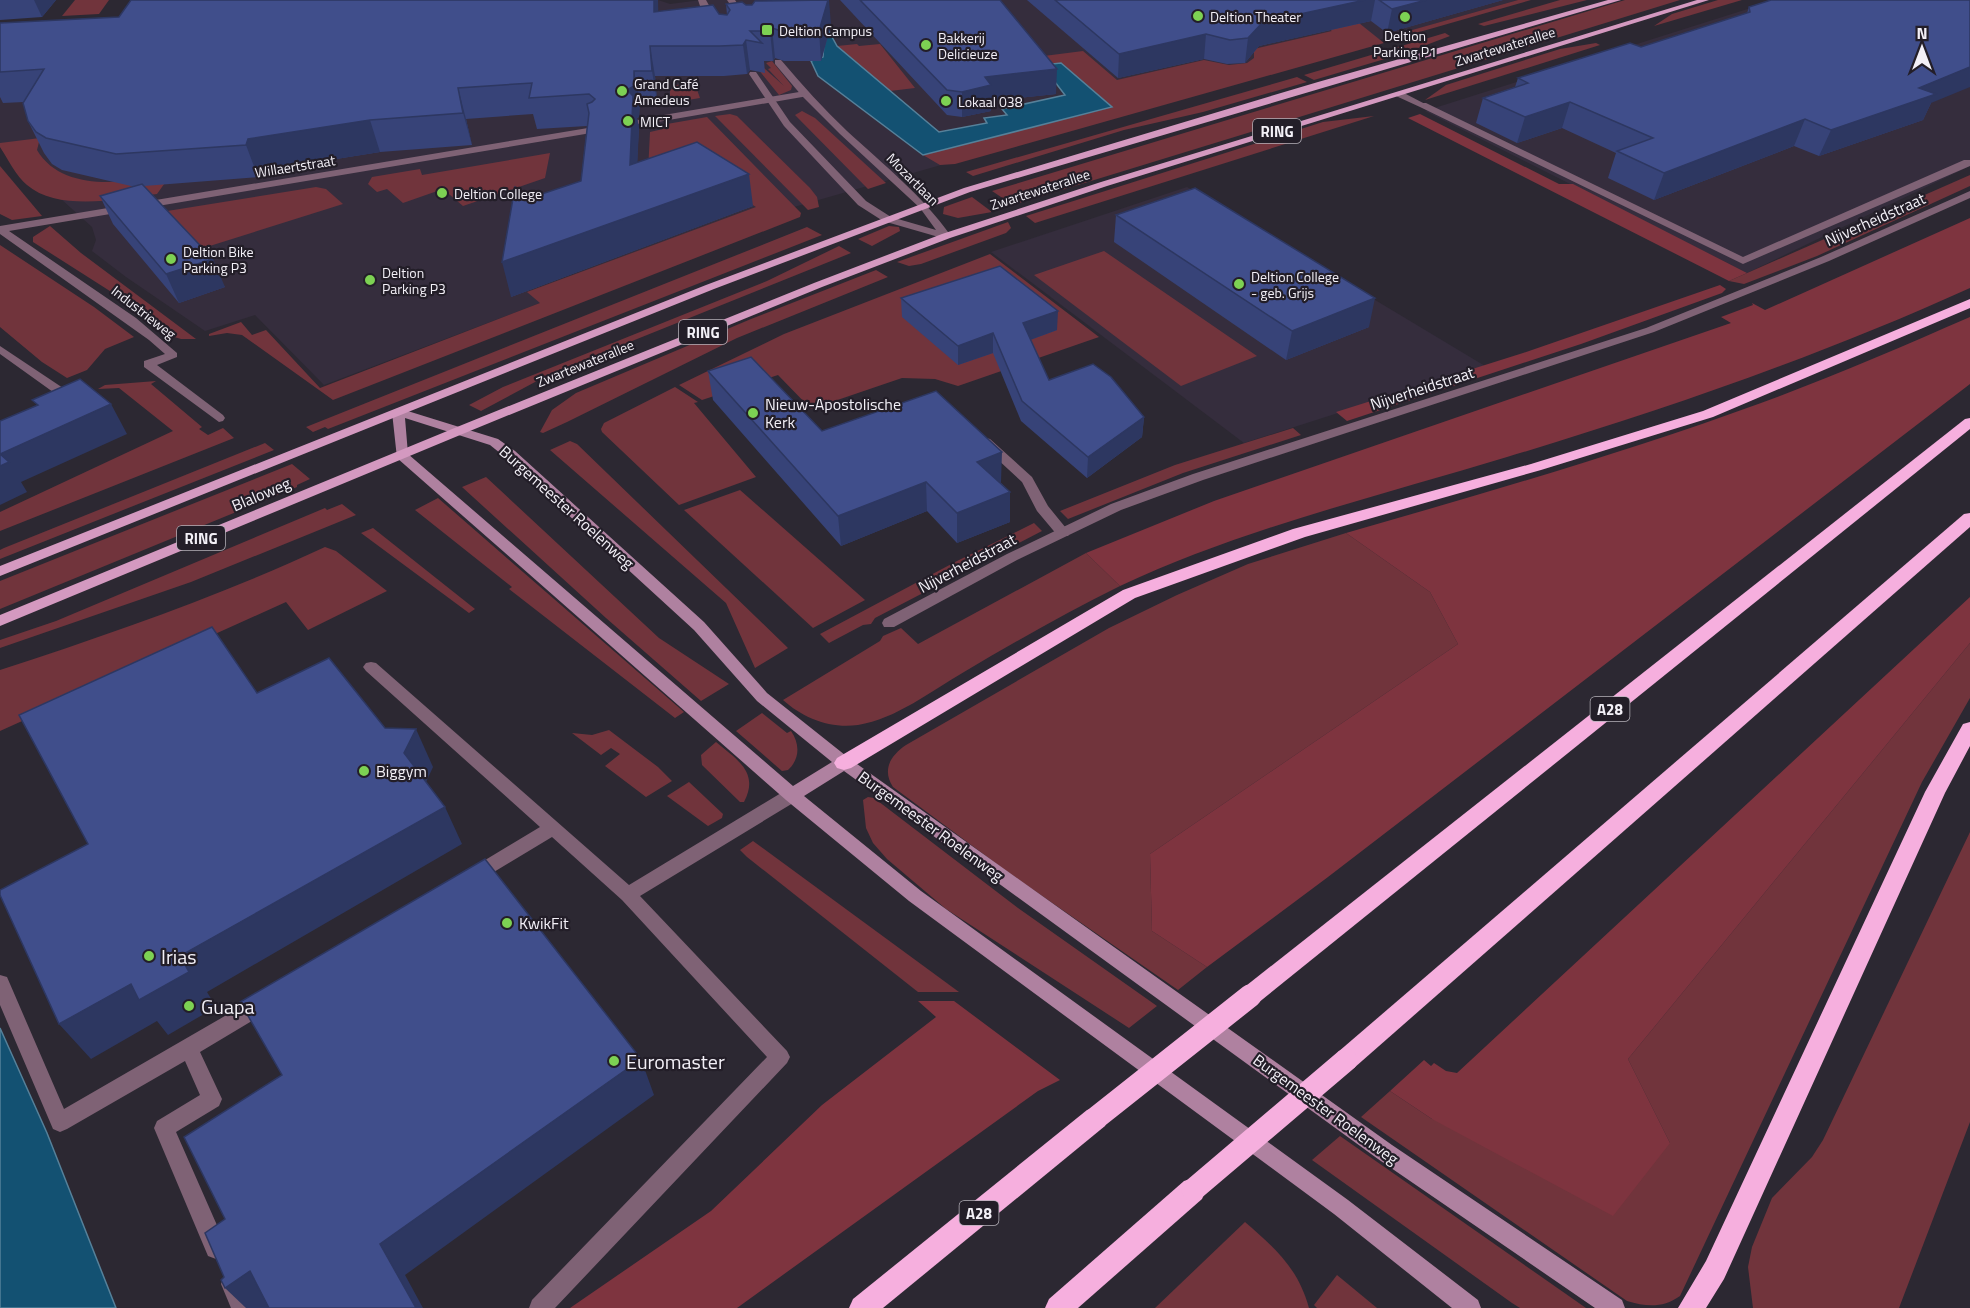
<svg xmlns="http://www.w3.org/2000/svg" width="1970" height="1308" font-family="'Titillium Web',sans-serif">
  <rect width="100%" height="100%" fill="#2c2832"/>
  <!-- built -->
  <g fill="#352d3d">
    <path d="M537 0H658L670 4 701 0H1518L794 207 324 385 255 315 205 331 126 277 92 251 96 240 92 227 61 199 35 190 25 183 0 147V41Z"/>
    <path d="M1776 0H1970V166L1747 273 1425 111Z"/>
    <path d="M1187 187 1485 366 1244 443 991 252Z"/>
  </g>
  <!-- green -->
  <g fill="#71343c">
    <path d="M75 0H109L99 14 62 16Z"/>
    <path d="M1518 0H1531L1395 39 1391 36Z"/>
    <path d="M1560 0H1587L1484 26 1478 24Z"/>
    <path d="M1625 0H1680L1013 205 992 191Z"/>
    <path d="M1718 0H1742L1654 26 1672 14Z"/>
    <path d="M1344 11 1384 43 955 164 940 165 923 155 1112 107 1061 63 1042 65 1036 57 1083 51 1117 80 1204 60 1229 65 1247 63 1254 58V49L1332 31 1309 15Z"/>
    <path d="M1445 33 1450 36 1405 53 1314 80 1304 75Z"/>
    <path d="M1596 43 1600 45 1425 100 1446 85 1560 49Z"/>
    <path d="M857 44 859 46 880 44 915 88 890 91 837 46Z"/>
    <path d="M772 61 792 86 791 90 779 95 758 69 764 68 784 86 768 69 771 68 766 63Z"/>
    <path d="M1297 77 1307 82 1203 112 1124 130 973 176 966 172Z"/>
    <path d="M695 84 700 98 670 103V91L675 85Z"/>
    <path d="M802 111 815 118 886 183 868 189 795 115Z"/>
    <path d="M730 114 737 116 810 188 817 197 819 207 808 210 715 116Z"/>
    <path d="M1374 116 1035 223 1026 216 1323 122Z"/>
    <path d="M707 117 801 213 800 217 333 400 242 335 227 333 209 336V334L241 322 252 335 266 330 320 388 540 303 527 292 756 207 701 173 647 191 650 132 663 129 667 124Z"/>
    <path d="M40 138 37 150C63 194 130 183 172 173L157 194C120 199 58 212 27 185 16 176 8 159 0 147V143Z"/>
    <path d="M550 153 545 178 463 206 443 189 403 203 387 189 377 192 368 184 372 177 420 169 422 175Z"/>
    <path d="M0 166 42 216 12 220 0 214Z"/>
    <path d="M1970 175V186L1817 256 1744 284 1729 281Z"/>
    <path d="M316 187 326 189 343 204 197 250 161 212Z"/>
    <path d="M972 197 992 212 958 218 943 214 944 207Z"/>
    <path d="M1008 222 1011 228 1006 233 921 264 909 266 897 262Z"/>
    <path d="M50 226 81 253 196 339H181L171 336 124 300 33 242V237Z"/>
    <path d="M889 226 899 227 900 231 872 246 858 239Z"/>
    <path d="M807 227 822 235 328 429 325 427 313 432 306 427Z"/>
    <path d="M0 245 94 307 134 337 105 349 87 370 67 378 42 362 0 327Z"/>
    <path d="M839 246 851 253 550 374 481 411 469 405 503 387 767 281Z"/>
    <path d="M1104 251 1257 356 1181 386 1034 275Z"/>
    <path d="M990 254 1099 337 958 386 935 379 902 378 811 409 778 375 702 400 679 385 784 334Z"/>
    <path d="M876 270 888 277 737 338 567 422 543 433 540 432 552 410 576 393 751 319Z"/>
    <path d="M156 381 151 384 202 427 199 429 208 435 223 428 234 438 0 531V512L173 431 119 388 98 389 105 385Z"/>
    <path d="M675 387 698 402 694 403 756 477 679 505 602 432 601 429 604 423Z"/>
    <path d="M1293 428 1301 435 1183 473 1068 519 1060 511 1175 465Z"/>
    <path d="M570 441 577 444 788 648 755 668 726 603 550 450Z"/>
    <path d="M265 443 274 450 0 559V550L4 548Z"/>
    <path d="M292 464 310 479 297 485V487L0 609V581Z"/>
    <path d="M486 477 659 638 729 684 701 701 606 618 462 487Z"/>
    <path d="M740 490 865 600 813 628 684 510Z"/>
    <path d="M438 498 684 712 675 718 509 589 512 587 415 510Z"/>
    <path d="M342 504 356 515 191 582 0 648V640L56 621 325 508 327 510Z"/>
    <path d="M1034 523 1042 531 875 618 871 624 863 625 829 643 820 634 957 561Z"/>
    <path d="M373 528 475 609 469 613 361 533Z"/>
    <path d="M1346 533 1430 592 1458 644 1150 854 1152 931 1207 967 1178 990 1005 870 893 787C882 770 890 756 906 745L1109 628 1177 595 1248 564Z"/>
    <path d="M325 547 336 551 387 591 308 630 286 602 0 731V670C110 634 220 596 325 547Z"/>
    <path d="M1086 553 1120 586C1067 612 1015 642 964 672 931 691 896 719 858 725 830 729 803 718 783 700L880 641 883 636 901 628 918 644Z"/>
    <path d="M1970 643V698L1922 782 1680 1296C1663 1308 1647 1307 1627 1301L1361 1117 1390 1091 1432 1119 1670 1143 1628 1059Z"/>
    <path d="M762 713 787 733 791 731C800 744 800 759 788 770L782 771 736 731Z"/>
    <path d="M609 730 658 767 672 781 646 797 605 766 620 754 611 748 601 755 572 733 592 735Z"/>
    <path d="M716 742C736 759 760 772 744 802H740L702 765 701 755Z"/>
    <path d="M689 782 723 814 722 818 708 826 667 796Z"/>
    <path d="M868 797 874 798 1018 908 1157 1006 1129 1028 946 909 887 859 873 843 866 828 863 800Z"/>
    <path d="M1970 832V1122L1899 1308H1753L1748 1267 1752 1247 1772 1198 1812 1157 1823 1140Z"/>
    <path d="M753 841 959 992H918L747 857 740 850Z"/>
    <path d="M1340 1136 1586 1308H1520L1512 1303 1312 1160Z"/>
    <path d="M1245 1222C1275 1248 1298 1268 1309 1308H1155Z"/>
    <path d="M1337 1275 1377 1308H1317L1314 1305Z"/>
  </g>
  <!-- forest -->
  <g fill="#7e343f">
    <path d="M1420 114 1559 184H1573L1747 273 1729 281 1408 118Z"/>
    <path d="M1970 218V288C1820 356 1664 410 1507 457 1376 497 1244 528 1120 586L1086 553 1214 501 1731 323 1721 317 1753 305 1752 303 1765 310Z"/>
    <path d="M1720 285 1726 289 1722 293 1581 344 1347 421 1336 412 1523 353Z"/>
    <path d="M1970 317V384L1328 877 1207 967 1152 931 1150 854 1458 644 1430 592 1346 533C1485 493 1624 453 1761 403 1832 377 1901 347 1970 317Z"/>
    <path d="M1970 597V643L1628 1059 1670 1143 1613 1216 1432 1119 1390 1091 1424 1060 1431 1066 1434 1063 1446 1071 1457 1073Z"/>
    <path d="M918 1001H954L1060 1080 1038 1091 737 1308H570L711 1211 822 1105 936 1017Z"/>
  </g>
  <!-- water -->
  <g fill="#135172" stroke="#56819a" stroke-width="1.5">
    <path d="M825 24 837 46 939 132 987 123 984 118 1007 115 1002 109 1065 95 1042 65 1061 63 1112 107 923 155 818 76 811 61 823 57Z"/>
    <path d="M0 1028 47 1133 116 1308H0Z"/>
  </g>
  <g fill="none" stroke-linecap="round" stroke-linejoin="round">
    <!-- service -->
    <g fill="#7f6275" fill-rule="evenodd">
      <path d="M1420 103H1426L1743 257 1964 160H1970V166L1743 264 1420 107Z"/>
      <path d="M0 346 72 394V400L66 404H58L56 401 60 397 0 354Z"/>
      <path d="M986 438 990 439 1032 477 1048 506 1070 533 1068 536H1058L1037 511 1022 482 982 445 980 442Z"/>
      <path d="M371 662 376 663 629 885 786 790 792 789 798 790 800 795 798 800 640 896 787 1051 790 1057 787 1063 555 1308H529L532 1300 767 1057 622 900 552 837 479 881 473 883 467 881 464 876 467 871 540 827 366 671 363 667 366 663Z"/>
      <path d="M0 975 7 977 64 1109 256 998 263 996 270 998 272 1004 270 1010 200 1052 222 1099 219 1106 176 1132 227 1248 224 1256 216 1259 208 1256 154 1128 157 1121 200 1095 185 1061 67 1129 60 1132 53 1129 0 1005Z"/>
      <path d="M232 1273 240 1276 253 1308H231L221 1284 224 1276Z"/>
    </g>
    <!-- minor -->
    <g fill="#7f6275" fill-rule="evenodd">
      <path d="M805 91 808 92V96L640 125 635 122 640 119Z"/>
      <path d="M1396 92H1402L1427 105 1420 107 1396 96Z"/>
      <path d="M594 127 599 130 597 132 9 231 136 318 177 353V357L157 365 223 415 225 418 223 421 219 422 144 367V361L165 354 149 340 0 234V226Z"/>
      <path d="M1970 191V198L1829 261 1654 332 1203 480 1121 510 1017 560 894 627H884L882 623 884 619 1007 554 1111 504 1193 474 1646 328 1821 257Z"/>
    </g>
    <!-- tertiary -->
    <g fill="#7f6275" fill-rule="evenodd">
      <path d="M698 0H706L719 23 718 25H712L701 9Z"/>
      <path d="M727 0H735L749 20 748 22H742Z"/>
      <path d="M775 60H781C802 85 824 109 847 131 885 166 921 194 951 236L950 238H942L883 221 858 205 784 126 749 74 750 72H756L790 122 866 201 891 217 936 230 920 208 840 134 802 96 775 64Z"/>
    </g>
    <!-- secondary -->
    <path fill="#af81a0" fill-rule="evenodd" d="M398 408 498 439 515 451 704 622 767 693 850 759 1392 1145 1622 1300 1625 1308H1595L1378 1159 844 771 804 796 921 891 1348 1200 1478 1300 1481 1308H1452L1334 1214 909 901 786 800 397 458 392 412ZM405 418 490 445 505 457 694 630 757 701 832 762 793 786 408 454Z"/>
    <!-- primary -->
    <g fill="#d499c0" fill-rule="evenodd">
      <path d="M1608 0H1621L970 192 714 289 0 576V566L706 285 964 188 1318 82Z"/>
      <path d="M1697 0H1709L1107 186 950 238 822 287 465 433 0 626V615L457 427 814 283 942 234 1101 182Z"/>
    </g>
    <!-- motorway -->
    <g fill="#f6afde" fill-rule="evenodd">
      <path d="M1970 299V308L1713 417 1541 470 1305 537 1135 598 851 768 844 770 837 768 834 763 837 758 1123 590 1293 529 1531 464 1703 411Z"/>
      <path d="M1970 418V429L1258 1003 1250 1006 1242 1003 1239 996 1242 989 1965 419Z"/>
      <path d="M1970 513V527L1354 1068 1346 1071 1338 1068 1334 1060 1338 1052 1964 514Z"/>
      <path d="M1970 722V746L1945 793 1724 1279 1706 1308H1678L1706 1261 1925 792 1963 724Z"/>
      <path d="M1096 1107 1105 1110 1108 1118 1105 1126 883 1308H849L853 1299 1087 1110Z"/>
      <path d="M1193 1178 1202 1181 1206 1190 1202 1199 1078 1308H1045L1049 1299 1184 1181Z"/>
    </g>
    <!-- motorway-bridge -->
    <g stroke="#f6afde" stroke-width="23">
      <path d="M1096 1118 1250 996"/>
      <path d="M1193 1190 1346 1060"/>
    </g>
  </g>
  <!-- wall -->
  <g fill="#374378">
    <path d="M0 0H56L42 17 0 20Z"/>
    <path d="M840 0H1000L1056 94 991 101V111L962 117 947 115Z"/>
    <path d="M1027 0H1503L1387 33 1371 21 1259 46 1245 63 1227 64 1204 59 1118 78Z"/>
    <path d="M726 4 746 5 831 25 821 61H784L775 58 773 61H764L765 73 750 70 747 74 724 76H655L657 101H640L639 117 637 118 639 127 637 162 753 206 511 297 530 198 581 181 587 126 537 129 533 114 466 119 472 145 380 152 261 171 258 177 144 186 225 287 179 303 113 224 100 196 135 186H131L62 170 52 164 44 153 28 121 24 102 3 103 0 97V23L119 17 658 11 727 15Z"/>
    <path d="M1749 7 1931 103 1923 120 1819 156 1794 146 1654 200 1608 178 1616 153 1562 128 1517 143 1476 123 1483 98 1515 87 1518 78 1641 47 1747 13Z"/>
    <path d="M1116 215 1369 327 1286 360 1114 242Z"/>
    <path d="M901 298 1057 330 1030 340 1049 380 1144 417 1142 437 1087 478 1021 421 993 353 958 365 902 317Z"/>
    <path d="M708 371 822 431 1001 482H1000L1010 492V522L957 543 927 511 841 546 713 400Z"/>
  </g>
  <!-- shaded-wall -->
  <g fill="#2d3761">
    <path d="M34 0H56L42 17Z"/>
    <path d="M654 0H658L659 41 654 12Z"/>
    <path d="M828 0H829L831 25 821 61 819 31Z"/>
    <path d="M1365 0H1375L1371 21 1259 46 1245 63 1248 38 1263 22Z"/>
    <path d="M1426 0H1503L1387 33 1392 9Z"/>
    <path d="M772 28 775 58 773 61 770 31Z"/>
    <path d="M1206 34 1204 59 1118 78 1119 54Z"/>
    <path d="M746 40 750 70 747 74 743 45Z"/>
    <path d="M650 46 655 76 657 101 652 71Z"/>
    <path d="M1970 67V87L1931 103 1923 120 1819 156 1831 130 1919 88Z"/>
    <path d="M1057 69 1056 94 991 101V111L962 117V92L985 77Z"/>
    <path d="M634 71 640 101 639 117 637 118 639 127 636 197 630 165 627 90Z"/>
    <path d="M458 88 466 119 472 145 463 113Z"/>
    <path d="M1570 102 1562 128 1517 143 1525 117Z"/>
    <path d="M1805 119 1794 146 1654 200 1664 173Z"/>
    <path d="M370 120 380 152 261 171 258 177 246 145 248 139Z"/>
    <path d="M749 174 753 206 511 297 502 262Z"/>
    <path d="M213 259 225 287 179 303 166 274Z"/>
    <path d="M1375 298 1369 327 1286 360 1292 331Z"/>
    <path d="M1058 311 1057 330 1022 343 1023 323Z"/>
    <path d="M993 333V353L958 365V346Z"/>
    <path d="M111 404 127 434 21 482 27 492 0 505V454Z"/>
    <path d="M1144 417 1142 437 1087 478 1088 457Z"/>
    <path d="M1002 452 1001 482 977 491V462Z"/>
    <path d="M926 482 927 511 841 546 838 516Z"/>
    <path d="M1010 492V522L957 543V513Z"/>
    <path d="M416 729 433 767 422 791 404 753Z"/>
    <path d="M445 807 462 844 207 992 216 1007 168 1035 157 1021 91 1059 59 1024Z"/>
    <path d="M641 1059 654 1095 405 1275 423 1308H416L380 1244Z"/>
    <path d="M250 1271 271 1308H246L225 1288Z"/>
  </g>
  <!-- building -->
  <g fill="#404e8b" stroke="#2d3761" stroke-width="1.5">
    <path d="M131 0H654V12L713 5 719 14 727 15 730 10 726 4 742 2 746 5H752L755 1 828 0 819 31H781L772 28 770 31H750L762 43 746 40 743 45 720 46H650L652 71H634V86L627 90 633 96 630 165 697 142 749 174 502 262 515 187 530 198 581 181 589 113 587 104 592 102 595 99 589 94 529 98 532 83 458 88 463 113 370 120 248 139 246 145 116 154 46 138 36 132 28 121 23 103 44 69 0 72V23L119 17Z"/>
    <path d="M860 0H1000L1057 69 985 77 991 85 962 92 947 90Z"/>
    <path d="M1055 0H1365L1263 22 1248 38 1230 40 1206 34 1119 54Z"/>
    <path d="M1379 0H1426L1392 9Z"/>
    <path d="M1771 0H1970V67L1919 88 1936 94 1831 130 1805 119 1664 173 1617 151 1653 138 1570 102 1525 117 1483 98 1528 83 1518 78 1630 43 1641 47 1750 12 1749 7Z"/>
    <path d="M142 184 213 259 166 274 100 196Z"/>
    <path d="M1195 188 1375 298 1292 331 1116 215Z"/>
    <path d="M1000 266 1058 311 1023 323 1049 380 1093 364 1111 377 1144 417 1088 457 1022 401 993 333 958 346 901 298Z"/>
    <path d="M751 357 822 431 936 391 1002 452 977 462 1010 492 957 513 926 482 838 516 708 371Z"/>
    <path d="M80 379 111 404 0 454V421L38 405 32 400Z"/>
    <path d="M0 454 9 462 0 466Z"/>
    <path d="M212 627 257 693 329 658 385 728 416 729 404 753 445 807 180 956 189 972 139 1000 131 984 59 1024 0 895V890L88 844 19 715Z"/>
    <path d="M485 859 641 1059 380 1244 416 1308H269L250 1271 225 1288 221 1280 224 1277 205 1233 225 1219 184 1137 282 1075 240 1002Z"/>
  </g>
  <!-- markers -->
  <g fill="#7dd153" stroke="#231e28" stroke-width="2">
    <circle cx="1198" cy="16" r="6"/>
    <circle cx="1405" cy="17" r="6"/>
    <rect x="761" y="24" width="12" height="12" rx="3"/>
    <circle cx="926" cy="45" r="6"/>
    <circle cx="622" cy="91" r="6"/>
    <circle cx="946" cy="101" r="6"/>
    <circle cx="628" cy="121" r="6"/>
    <circle cx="442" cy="193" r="6"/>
    <circle cx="171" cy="259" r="6"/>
    <circle cx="370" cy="280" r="6"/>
    <circle cx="1239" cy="284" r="6"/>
    <circle cx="753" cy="413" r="6"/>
    <circle cx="364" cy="771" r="6"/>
    <circle cx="507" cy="923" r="6"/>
    <circle cx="149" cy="956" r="6"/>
    <circle cx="189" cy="1006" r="6"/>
    <circle cx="614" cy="1061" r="6"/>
  </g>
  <g text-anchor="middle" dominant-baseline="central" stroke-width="4.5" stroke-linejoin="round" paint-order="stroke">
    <!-- far-poi labels -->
    <g font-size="14" fill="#f3f0f7" stroke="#231e28" text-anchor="start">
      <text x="1210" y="16">Deltion Theater</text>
      <text x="779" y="30">Deltion Campus</text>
      <text x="1405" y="35" text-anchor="middle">Deltion<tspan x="1405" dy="16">Parking P1</tspan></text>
      <text x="938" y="37">Bakkerij<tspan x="938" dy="16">Delicieuze</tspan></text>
      <text x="634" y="83">Grand Café<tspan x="634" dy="16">Amedeus</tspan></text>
      <text x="958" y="101">Lokaal 038</text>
      <text x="640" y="121">MICT</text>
      <text x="454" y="193">Deltion College</text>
      <text x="183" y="251">Deltion Bike<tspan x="183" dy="16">Parking P3</tspan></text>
      <text x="382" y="272">Deltion<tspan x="382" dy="16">Parking P3</tspan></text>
      <text x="1251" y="276">Deltion College<tspan x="1251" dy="16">- geb. Grijs</tspan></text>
    </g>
    <!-- far-street labels -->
    <g font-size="14" fill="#f3f0f7" stroke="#231e28">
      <text transform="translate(1505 46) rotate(-17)">Zwartewaterallee</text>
      <text transform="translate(295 166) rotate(-9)">Willaertstraat</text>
      <text transform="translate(913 179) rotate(45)">Mozartlaan</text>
      <text transform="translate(1040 189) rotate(-18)">Zwartewaterallee</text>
      <text transform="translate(144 312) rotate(38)">Industrieweg</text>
      <text transform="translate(585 363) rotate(-22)">Zwartewaterallee</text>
    </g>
    <!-- shield labels -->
    <g fill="#231e28" stroke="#b5b1b9" stroke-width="1.5">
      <rect x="1253" y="119" width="48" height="24" rx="4.5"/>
      <rect x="679" y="320" width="48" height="24" rx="4.5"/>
      <rect x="177" y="526" width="48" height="24" rx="4.5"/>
      <rect x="1590.5" y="697" width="39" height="24" rx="4.5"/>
      <rect x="959.5" y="1201" width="39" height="24" rx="4.5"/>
    </g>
    <g font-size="15" font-weight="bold" fill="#f3f0f7">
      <text x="1277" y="131">RING</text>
      <text x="703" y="332">RING</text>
      <text x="201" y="538">RING</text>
      <text x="1610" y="709">A28</text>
      <text x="979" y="1213">A28</text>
    </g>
    <!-- street labels -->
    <g font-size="16" fill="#f3f0f7" stroke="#231e28">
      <text transform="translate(1875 219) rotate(-24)">Nijverheidstraat</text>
      <text transform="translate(1422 388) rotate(-18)">Nijverheidstraat</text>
      <text transform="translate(261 494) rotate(-23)">Blaloweg</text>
      <text transform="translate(567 507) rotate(42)">Burgemeester Roelenweg</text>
      <text transform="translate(967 563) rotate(-28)">Nijverheidstraat</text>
      <text transform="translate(931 826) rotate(36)">Burgemeester Roelenweg</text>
      <text transform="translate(1326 1109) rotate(36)">Burgemeester Roelenweg</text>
    </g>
    <!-- poi labels -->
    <g font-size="16" fill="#f3f0f7" stroke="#231e28" text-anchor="start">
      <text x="765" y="404">Nieuw-Apostolische<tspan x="765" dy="18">Kerk</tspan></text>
      <text x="376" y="771">Biggym</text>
      <text x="519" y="923">KwikFit</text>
    </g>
    <!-- near-poi labels -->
    <g font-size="20" fill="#f3f0f7" stroke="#231e28" text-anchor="start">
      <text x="161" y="956">Irias</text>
      <text x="201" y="1006">Guapa</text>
      <text x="626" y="1061">Euromaster</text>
    </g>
  </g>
  <!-- north arrow -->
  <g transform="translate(1922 48)" stroke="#231e28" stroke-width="4.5" paint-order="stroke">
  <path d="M0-4.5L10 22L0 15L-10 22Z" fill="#f3f0f7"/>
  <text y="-9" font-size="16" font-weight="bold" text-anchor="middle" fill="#f3f0f7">N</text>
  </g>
</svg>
